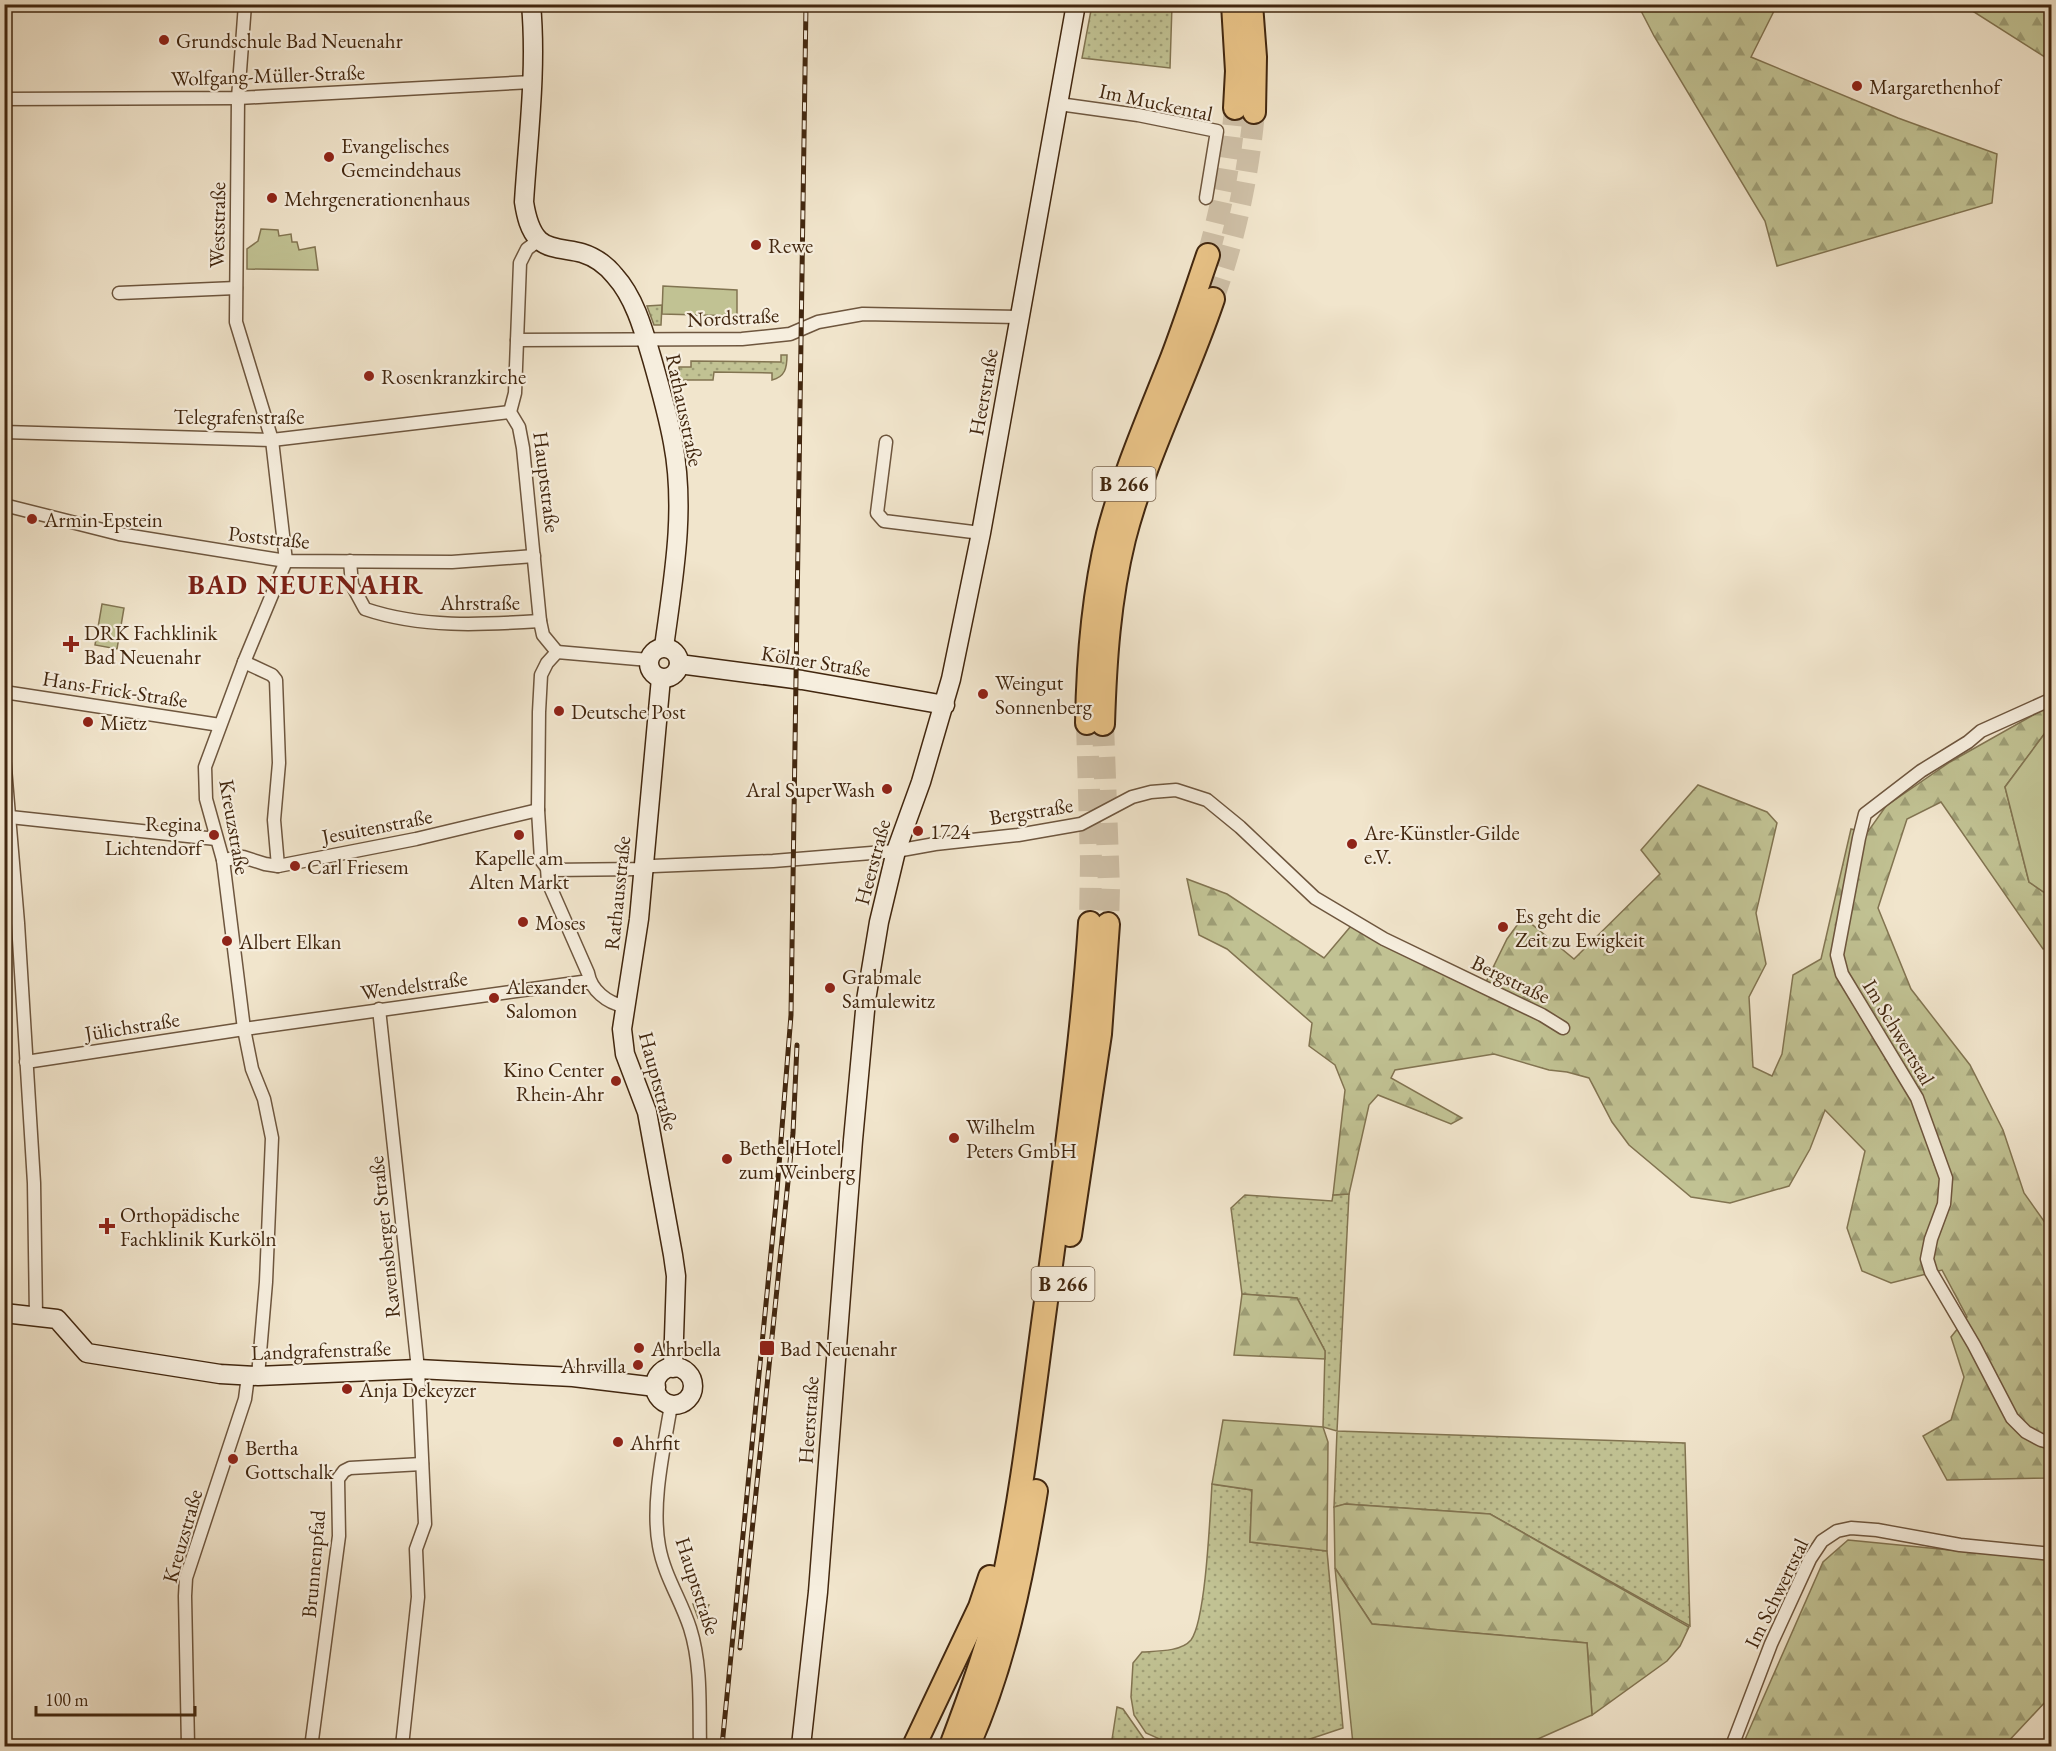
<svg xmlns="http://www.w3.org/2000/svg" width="2056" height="1751" font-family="'EB Garamond',serif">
  <defs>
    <pattern id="grass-dots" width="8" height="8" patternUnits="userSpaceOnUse" patternTransform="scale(1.5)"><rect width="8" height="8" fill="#c1c293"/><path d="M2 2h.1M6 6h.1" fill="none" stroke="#9e9e76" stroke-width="1.8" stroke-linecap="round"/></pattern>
    <pattern id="forest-firs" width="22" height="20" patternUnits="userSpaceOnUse" patternTransform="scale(1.5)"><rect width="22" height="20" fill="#c1c293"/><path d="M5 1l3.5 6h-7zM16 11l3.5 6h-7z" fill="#9e9e76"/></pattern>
  </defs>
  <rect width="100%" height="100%" fill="#f1e5cc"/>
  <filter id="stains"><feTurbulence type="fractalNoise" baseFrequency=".00333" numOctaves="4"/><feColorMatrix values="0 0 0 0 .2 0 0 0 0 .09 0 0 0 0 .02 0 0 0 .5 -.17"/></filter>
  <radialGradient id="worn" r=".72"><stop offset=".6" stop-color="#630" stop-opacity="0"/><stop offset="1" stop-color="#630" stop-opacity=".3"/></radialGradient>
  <!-- grass -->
  <g fill="url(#grass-dots)" stroke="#827451" stroke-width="1.5">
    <path d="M1092 5H1172L1170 68 1082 58Z"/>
    <path d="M662 305 661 325H654L647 306Z"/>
    <path d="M781 355H787C787 368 785 377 772 380V373L714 372 713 380H679V367H691V361L781 362Z"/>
    <path d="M1349 1194 1337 1431 1685 1443 1690 1626 1490 1514 1346 1504 1334 1507 1337 1431 1323 1427 1325 1351 1297 1298 1242 1294 1231 1208 1245 1195 1332 1201 1333 1195Z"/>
    <path d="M1212 1484 1252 1490 1250 1542 1327 1551 1343 1728 1304 1741 1237 1746H1175L1146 1733 1134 1715 1131 1697 1133 1663 1142 1652C1156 1651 1181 1652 1191 1640 1206 1620 1210 1514 1212 1484Z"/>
    <path d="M693 1604 709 1605 704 1615 698 1618Z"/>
    <path d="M1117 1707 1123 1709 1149 1746H1111Z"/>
  </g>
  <!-- forest -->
  <g fill="url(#forest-firs)" stroke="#827451" stroke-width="1.5">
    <path d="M1638 5H1777L1751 57 1898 118 1997 154 1992 203 1777 266 1765 221 1654 36Z"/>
    <path d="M1963 5H2051V61Z"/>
    <path d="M2042 710 2051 712V725L2005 787 2029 882 2051 897V948L2043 949 1941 802 1907 819 1878 908 1911 989 1970 1065 2003 1130 2024 1193 2051 1231V1478L1947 1480 1923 1436 1951 1420 1964 1377 1951 1337 1967 1317 1942 1270 1891 1283 1862 1271 1847 1228 1865 1151 1825 1110 1810 1149 1789 1186 1730 1203 1691 1197 1629 1145 1612 1122 1589 1078 1567 1072 1549 1070 1494 1054 1395 1070 1391 1078 1462 1118 1451 1124 1378 1095 1369 1105 1349 1194 1333 1195 1345 1090 1335 1065 1309 1046 1312 1023 1227 949 1199 935 1187 879 1227 894 1324 958 1351 926 1482 990 1507 939 1523 917 1574 959 1660 874 1641 850 1698 785 1767 812 1777 823 1756 913 1766 964 1749 997 1753 1067 1772 1076 1782 1054 1793 975 1821 959 1851 829 1867 833 1886 806 1950 762Z"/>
    <path d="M1242 1294 1297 1298 1325 1351V1359L1234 1355Z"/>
    <path d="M1223 1420 1323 1427 1328 1442 1327 1551 1250 1542 1252 1490 1212 1484Z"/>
    <path d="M1345 1504 1490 1514 1689 1627 1680 1646 1667 1661 1592 1715 1587 1643 1372 1624 1335 1568 1334 1507Z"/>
    <path d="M1848 1540 2051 1560V1698L2048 1699 2004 1746H1748L1743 1744 1823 1562Z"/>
  </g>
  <!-- green -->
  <g fill="#c1c293" stroke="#827451" stroke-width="1.5">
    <path d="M261 229 278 230 279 236 291 234 292 242H297L299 250 315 247 318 270 247 269V249L258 241Z"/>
    <path d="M663 286 737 290V316L662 314Z"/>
    <path d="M102 604 124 608 117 649 95 645Z"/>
    <path d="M2051 725V897L2029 882 2005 787Z"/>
    <path d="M1335 1568 1372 1624 1587 1643 1592 1715 1522 1746H1482L1421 1741 1353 1744Z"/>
  </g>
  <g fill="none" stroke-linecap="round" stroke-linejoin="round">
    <!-- highway-tunnel -->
    <g stroke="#cebfa6" stroke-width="22" stroke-dasharray="22 11" stroke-linecap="butt">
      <path d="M1208 255C1222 206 1231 158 1235 108"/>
      <path d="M1213 299C1235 238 1248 177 1254 112"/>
      <path d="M1087 723 1091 861 1090 923"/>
      <path d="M1103 724 1109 888 1108 924"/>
    </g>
    <defs>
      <g id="street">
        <path d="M245 4 238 98 236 322 272 440 286 561 244 662 205 767 206 799 223 860 244 1029 252 1069 264 1099 272 1138 266 1282 258 1376"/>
        <path d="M4 9 6 4"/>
        <path d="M4 99 238 98 532 82"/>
        <path d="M1059 104 1138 115 1217 131 1206 198"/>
        <path d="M539 240 527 249 520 263 515 393 510 412 519 427 523 448 540 621 543 635 557 652"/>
        <path d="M119 293 236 288"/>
        <path d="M517 340 742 339 790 334 818 322 863 314 1020 317"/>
        <path d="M4 432 272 440 510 412"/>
        <path d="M886 442 877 513 884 521 981 533"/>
        <path d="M4 505 119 534 286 561 452 562 534 556"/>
        <path d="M350 561 352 585 365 609C421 628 481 625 540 621"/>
        <path d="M557 652 547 663 541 675 539 712 538 810 541 860 547 868 551 870 639 869 653 866 773 861 896 851 935 844 1018 835 1081 824 1132 797 1151 792 1176 790 1207 800 1240 827 1315 898 1384 939 1542 1015 1563 1028"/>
        <path d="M557 652 649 660"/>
        <path d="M244 662 272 675 276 680 279 763 274 820 278 866"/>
        <path d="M4 692 220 725"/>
        <path d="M2052 699 1981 731 1968 742 1921 771 1865 814 1859 838 1837 955 1842 974 1917 1098 1946 1178 1944 1204 1931 1239 1927 1259 1931 1272 1974 1345 2012 1418 2026 1432 2041 1440 2052 1443"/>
        <path d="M4 756 18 923 34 1183 36 1316"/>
        <path d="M10 817 216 839"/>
        <path d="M223 860 243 857 265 864 278 866 416 839 538 810"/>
        <path d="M547 868 548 882 588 973C591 990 607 1003 624 1006"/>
        <path d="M379 1009 418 1369 425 1524 416 1549 418 1597 402 1746"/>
        <path d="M26 1062 244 1029 582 982 590 983"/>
        <path d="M671 1405C664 1448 651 1503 659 1546 664 1575 681 1600 690 1628 702 1666 699 1707 700 1746"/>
        <path d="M312 1740 339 1536 338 1479 344 1471 350 1468 422 1464"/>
        <path d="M188 1746 185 1596 186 1578 245 1399 248 1376"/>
        <path d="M1732 1746 1771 1644 1810 1559 1822 1541 1837 1531 1851 1528 1877 1530 1960 1545 2052 1554"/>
      </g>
      <g id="secondary">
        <path d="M531 4C537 70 528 137 524 202 526 215 529 230 539 240 549 250 569 249 582 253 595 257 607 266 615 276 635 298 644 332 652 359 660 387 668 415 673 443 686 511 673 580 664 647"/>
        <circle cx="664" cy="663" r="15"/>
        <path d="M679 664 802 680 945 705"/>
        <path d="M661 678 639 919 622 1029 625 1054 647 1112 673 1255 676 1276 673 1368"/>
        <path d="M4 1313 57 1319 87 1353 220 1374 258 1376 418 1369 573 1377 656 1387"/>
        <circle cx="674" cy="1386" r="19"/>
        <path d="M801 1746 818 1592 853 1140 866 1000 879 922 896 851 921 782 951 679 981 533 1076 4"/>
      </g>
      <g id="highway">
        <path d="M1233 4 1237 71 1235 108"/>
        <path d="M1251 4 1255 57 1254 112"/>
        <path d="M1087 723C1088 660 1093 596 1108 534 1124 473 1149 416 1172 358 1185 324 1196 290 1208 255"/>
        <path d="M1103 724C1105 661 1109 600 1124 539 1145 457 1186 379 1213 299"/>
        <path d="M1070 1235 1100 1034 1108 924"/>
        <path d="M914 1746 980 1607 990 1577"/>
        <path d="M951 1746C971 1693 991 1639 1003 1583 1024 1485 1034 1386 1048 1287 1064 1166 1082 1045 1090 923"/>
        <path d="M968 1746C1004 1666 1022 1577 1036 1491"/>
      </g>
    </defs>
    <!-- street casing -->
    <use href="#street" stroke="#6e563e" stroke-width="15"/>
    <!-- secondary casing -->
    <use href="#secondary" stroke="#42270f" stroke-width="21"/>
    <!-- highway casing -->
    <use href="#highway" stroke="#42270f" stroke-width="26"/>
    <!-- street -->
    <use href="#street" stroke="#f6eede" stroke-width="12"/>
    <!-- secondary -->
    <use href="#secondary" stroke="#f6eede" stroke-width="18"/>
    <!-- highway -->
    <use href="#highway" stroke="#e8c286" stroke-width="22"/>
    <defs>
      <g id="rail">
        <path d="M740 1648 793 1133 797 1045"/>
        <path d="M722 1746 776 1203 791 1015 806 4"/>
      </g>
    </defs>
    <!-- rail casing -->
    <use href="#rail" stroke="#42270f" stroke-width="5"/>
    <!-- rail -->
    <use href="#rail" stroke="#f6eede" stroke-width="3" stroke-dasharray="9" stroke-linecap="butt"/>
  </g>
  <!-- markers -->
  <g fill="#8f2418" stroke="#f6eede" stroke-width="2">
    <circle cx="164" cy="40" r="6"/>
    <circle cx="1857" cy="86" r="6"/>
    <circle cx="329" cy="157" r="6"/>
    <circle cx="272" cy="198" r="6"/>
    <circle cx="756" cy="245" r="6"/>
    <circle cx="369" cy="376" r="6"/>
    <circle cx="32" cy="519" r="6"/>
    <path d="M68 635h6v6h6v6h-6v6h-6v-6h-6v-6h6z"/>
    <circle cx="983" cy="694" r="6"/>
    <circle cx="559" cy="711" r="6"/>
    <circle cx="88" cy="722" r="6"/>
    <circle cx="887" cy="789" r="6"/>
    <circle cx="918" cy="831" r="6"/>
    <circle cx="214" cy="835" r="6"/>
    <circle cx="519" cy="835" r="6"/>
    <circle cx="1352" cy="844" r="6"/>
    <circle cx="295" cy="866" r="6"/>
    <circle cx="523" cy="922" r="6"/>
    <circle cx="1503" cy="927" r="6"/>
    <circle cx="227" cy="941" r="6"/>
    <circle cx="830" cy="988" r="6"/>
    <circle cx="494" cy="998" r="6"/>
    <circle cx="616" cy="1081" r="6"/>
    <circle cx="954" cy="1138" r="6"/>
    <circle cx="727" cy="1159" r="6"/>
    <path d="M104 1217h6v6h6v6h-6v6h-6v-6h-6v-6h6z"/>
    <circle cx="639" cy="1348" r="6"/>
    <rect x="759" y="1340" width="16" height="16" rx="3"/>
    <circle cx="638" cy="1365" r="6"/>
    <circle cx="347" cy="1389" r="6"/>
    <circle cx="618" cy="1442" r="6"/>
    <circle cx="233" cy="1459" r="6"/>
  </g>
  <g text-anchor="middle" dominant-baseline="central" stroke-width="4.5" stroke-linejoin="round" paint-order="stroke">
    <!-- shield labels -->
    <g fill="#f6eede" stroke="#78634d" stroke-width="1.5">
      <rect x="1092.5" y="467" width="63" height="34" rx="4.5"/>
      <rect x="1031.5" y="1267" width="63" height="34" rx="4.5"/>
    </g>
    <g font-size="20" font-weight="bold" fill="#42270f">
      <text x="1124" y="484">B 266</text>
      <text x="1063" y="1284">B 266</text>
    </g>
    <!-- poi labels -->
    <g font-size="21" fill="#42270f" stroke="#f6eede" text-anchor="start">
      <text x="176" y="40">Grundschule Bad Neuenahr</text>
      <text x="1869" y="86">Margarethenhof</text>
      <text x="341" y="145">Evangelisches<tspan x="341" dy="24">Gemeindehaus</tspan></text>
      <text x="284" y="198">Mehrgenerationenhaus</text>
      <text x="768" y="245">Rewe</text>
      <text x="381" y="376">Rosenkranzkirche</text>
      <text x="44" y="519">Armin Epstein</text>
      <text x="84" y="632">DRK Fachklinik<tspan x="84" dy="24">Bad Neuenahr</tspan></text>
      <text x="995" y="682">Weingut<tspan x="995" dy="24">Sonnenberg</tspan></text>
      <text x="571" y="711">Deutsche Post</text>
      <text x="100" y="722">Mietz</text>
      <text x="875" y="789" text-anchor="end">Aral SuperWash</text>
      <text x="202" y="823" text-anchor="end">Regina<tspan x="202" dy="24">Lichtendorf</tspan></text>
      <text x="930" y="831">1724</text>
      <text x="1364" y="832">Are-Künstler-Gilde<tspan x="1364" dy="24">e.V.</tspan></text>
      <text x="519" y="857" text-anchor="middle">Kapelle am<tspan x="519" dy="24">Alten Markt</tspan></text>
      <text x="307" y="866">Carl Friesem</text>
      <text x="1515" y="915">Es geht die<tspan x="1515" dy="24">Zeit zu Ewigkeit</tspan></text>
      <text x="535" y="922">Moses</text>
      <text x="239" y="941">Albert Elkan</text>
      <text x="842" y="976">Grabmale<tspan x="842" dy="24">Samulewitz</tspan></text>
      <text x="506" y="986">Alexander<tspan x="506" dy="24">Salomon</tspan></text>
      <text x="604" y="1069" text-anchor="end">Kino Center<tspan x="604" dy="24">Rhein-Ahr</tspan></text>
      <text x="966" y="1126">Wilhelm<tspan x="966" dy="24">Peters GmbH</tspan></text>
      <text x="739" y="1147">Bethel Hotel<tspan x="739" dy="24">zum Weinberg</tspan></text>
      <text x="120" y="1214">Orthopädische<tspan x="120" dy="24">Fachklinik Kurköln</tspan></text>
      <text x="651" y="1348">Ahrbella</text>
      <text x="780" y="1348">Bad Neuenahr</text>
      <text x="626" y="1365" text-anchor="end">Ahrvilla</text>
      <text x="359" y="1389">Anja Dekeyzer</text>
      <text x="630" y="1442">Ahrfit</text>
      <text x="245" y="1447">Bertha<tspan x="245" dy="24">Gottschalk</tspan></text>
    </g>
    <!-- street labels -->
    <g font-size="21" fill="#42270f" stroke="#f6eede">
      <text transform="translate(268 75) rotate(-2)">Wolfgang-Müller-Straße</text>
      <text transform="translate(1156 102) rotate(12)">Im Muckental</text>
      <text transform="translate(217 225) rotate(-89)">Weststraße</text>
      <text transform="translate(733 317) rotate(-3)">Nordstraße</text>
      <text transform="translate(983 392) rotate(-80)">Heerstraße</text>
      <text transform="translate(685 410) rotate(78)">Rathausstraße</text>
      <text x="239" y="416">Telegrafenstraße</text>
      <text transform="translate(547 482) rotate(83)">Hauptstraße</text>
      <text transform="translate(269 537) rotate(6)">Poststraße</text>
      <text x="480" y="602">Ahrstraße</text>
      <text transform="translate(816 661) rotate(9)">Kölner Straße</text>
      <text transform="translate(115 689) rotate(9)">Hans-Frick-Straße</text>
      <text transform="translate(1031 811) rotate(-9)">Bergstraße</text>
      <text transform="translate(377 826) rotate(-11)">Jesuitenstraße</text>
      <text transform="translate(235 827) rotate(80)">Kreuzstraße</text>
      <text transform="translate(872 862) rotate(-75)">Heerstraße</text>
      <text transform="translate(617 893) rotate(-84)">Rathausstraße</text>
      <text transform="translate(1511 979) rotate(26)">Bergstraße</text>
      <text transform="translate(414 985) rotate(-8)">Wendelstraße</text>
      <text transform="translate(132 1026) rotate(-9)">Jülichstraße</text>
      <text transform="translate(1899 1032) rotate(59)">Im Schwertstal</text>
      <text transform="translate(659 1081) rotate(75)">Hauptstraße</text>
      <text transform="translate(384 1237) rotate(-96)">Ravensberger Straße</text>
      <text transform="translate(321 1350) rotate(-2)">Landgrafenstraße</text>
      <text transform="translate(808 1420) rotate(-86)">Heerstraße</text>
      <text transform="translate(182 1536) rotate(-74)">Kreuzstraße</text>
      <text transform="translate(313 1564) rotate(-85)">Brunnenpfad</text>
      <text transform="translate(698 1586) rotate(72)">Hauptstraße</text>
      <text transform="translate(1776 1593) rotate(-64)">Im Schwertstal</text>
    </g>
    <!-- district labels -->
    <g font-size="27" font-weight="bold" letter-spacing="1.5" fill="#7a1f14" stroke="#f6eede">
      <text x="306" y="584">BAD NEUENAHR</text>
    </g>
  </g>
  <!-- margin -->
  <rect width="2056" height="1751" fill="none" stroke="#f1e5cc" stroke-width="24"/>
  <rect x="6" y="6" width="2044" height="1739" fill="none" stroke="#42270f" stroke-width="3"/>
  <rect x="12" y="12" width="2032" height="1727" fill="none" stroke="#42270f" stroke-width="1.5"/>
  <!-- scale -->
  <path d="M36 1706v9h159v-9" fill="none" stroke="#42270f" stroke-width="3"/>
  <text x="45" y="1706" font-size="18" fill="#42270f" stroke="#f6eede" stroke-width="4.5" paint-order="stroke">100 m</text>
  <rect width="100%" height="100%" filter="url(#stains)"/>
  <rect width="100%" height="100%" fill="url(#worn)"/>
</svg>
